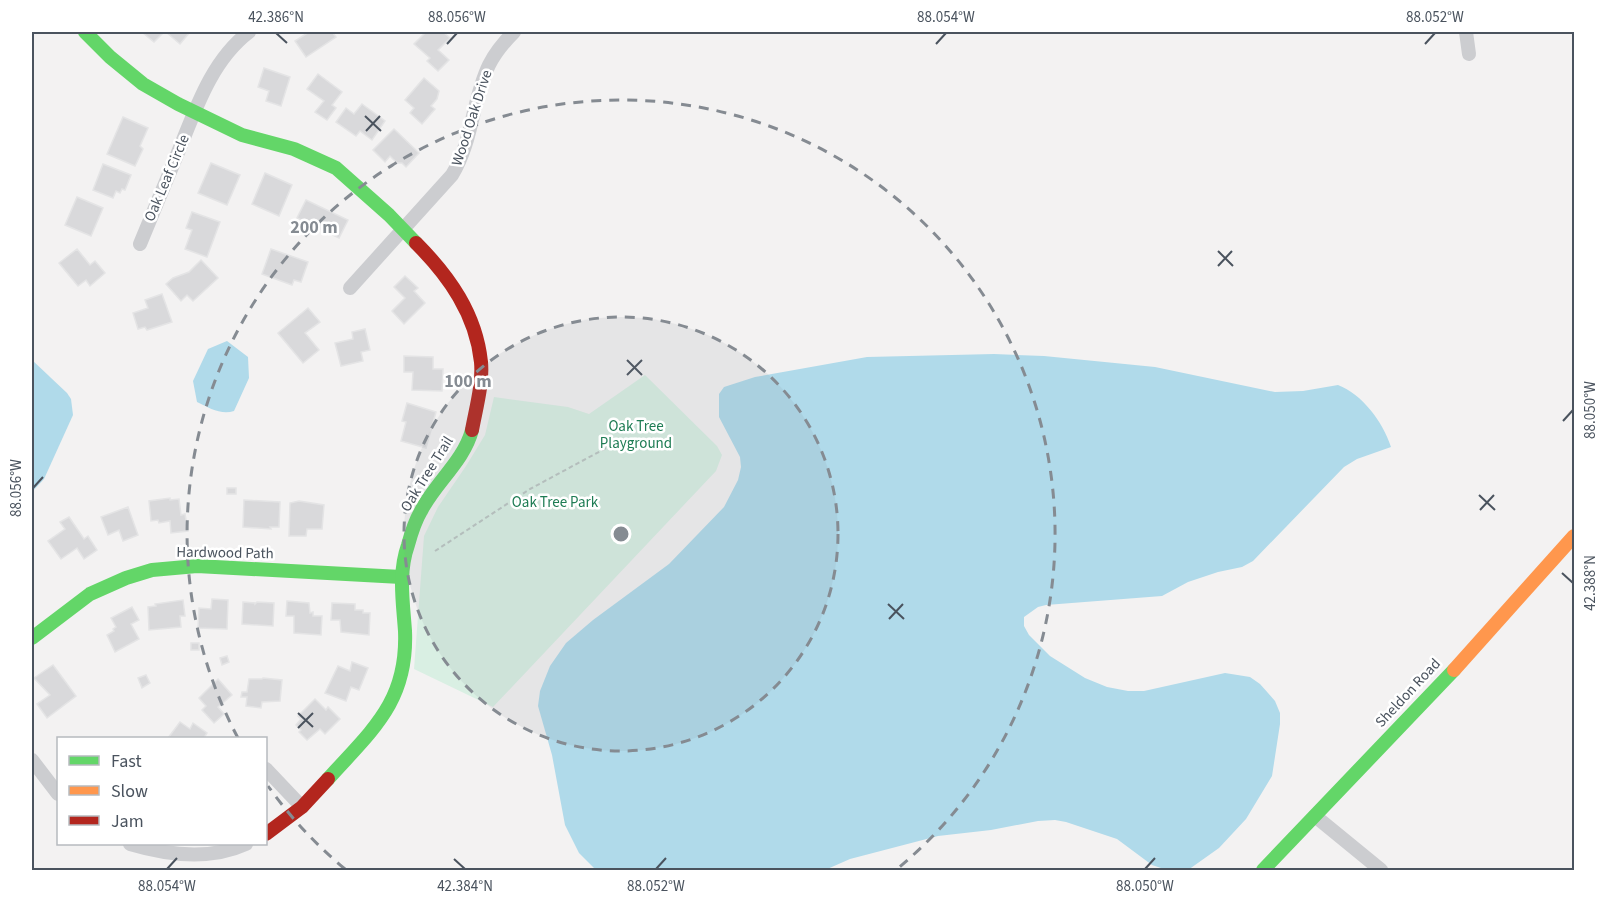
<svg xmlns="http://www.w3.org/2000/svg" width="1606" height="902" font-family="'Source Sans 3',sans-serif">
  <rect width="100%" height="100%" fill="#f3f2f2"/>
  <!-- green -->
  <path fill="#d9efe3" d="M645 375 717 446 722 455 716 471 493 707 414 669 424 536 438 507 466 466 485 435 494 397 568 407 589 414Z"/>
  <!-- water -->
  <g fill="#b0daea">
    <path d="M227 341 248 357 249 378 234 411C221 415 209 408 197 402L193 381 208 349Z"/>
    <path d="M994 354 1044 356 1155 367 1275 392 1303 391 1338 385C1362 394 1383 422 1391 447L1357 459 1344 467 1253 561 1242 567 1218 572 1188 582 1162 596 1046 605 1038 607 1024 617V626L1029 635 1050 656 1085 678 1107 687 1128 691H1144L1225 673 1250 677 1260 684 1275 701 1280 713V724L1272 776 1246 819 1219 848 1188 870H1167L1152 865 1117 839 1066 822 1055 820 1038 821 991 830 938 836 850 859 825 870H596L579 853 565 825 552 755 538 706 540 691 550 666 566 643 593 620 669 564 724 507 738 480 741 467 740 457 719 417V394L724 387 755 377 867 357Z"/>
    <path d="M32 360 67 393 71 399 73 415 44 479 32 492Z"/>
  </g>
  <!-- building -->
  <g fill="#d9d9db" stroke="#e4e4e5" stroke-width="1.5">
    <path d="M144 32H164L154 42 143 33Z"/>
    <path d="M166 32H190L180 44Z"/>
    <path d="M309 32H332L336 37 306 57 295 41Z"/>
    <path d="M426 32H443L450 38 438 50 449 60 438 71 427 61 430 58 414 44Z"/>
    <path d="M264 68 290 77 281 106 266 101 269 91 258 87Z"/>
    <path d="M318 74 342 92 332 105 336 108 327 120 315 112 324 101 307 89Z"/>
    <path d="M424 78 439 91 437 99 431 106 435 109 422 124 410 113 414 108 405 100Z"/>
    <path d="M362 104 385 121 372 140 360 131 356 136 336 122 346 108 354 114Z"/>
    <path d="M123 117 148 128 140 146 143 149 135 166 107 154Z"/>
    <path d="M394 129 419 153 406 167 402 163H397L390 156 385 162 373 150Z"/>
    <path d="M211 163 240 175 227 205 198 193Z"/>
    <path d="M103 164 131 175 125 190 122 189 120 193 116 191 113 198 93 190Z"/>
    <path d="M265 173 292 185 279 216 252 204Z"/>
    <path d="M77 197 103 208 91 236 65 225Z"/>
    <path d="M306 200 348 220 339 238 297 218Z"/>
    <path d="M192 212 220 222 207 257 185 249 192 230 186 228Z"/>
    <path d="M77 249 90 265 95 261 105 273 90 286 86 280 78 286 59 263Z"/>
    <path d="M271 249 308 262 301 282 294 280 292 285 262 274Z"/>
    <path d="M201 260 218 278 193 301 187 295 181 301 166 284 173 278 189 272Z"/>
    <path d="M405 276 418 288 414 291 425 303 404 324 392 311 405 298 394 287Z"/>
    <path d="M162 294 172 322 147 330 145 327 138 329 133 313 148 308 145 300Z"/>
    <path d="M308 308 320 322 305 333 319 350 303 363 278 333Z"/>
    <path d="M365 329 370 350 361 352 363 361 341 366 335 343 353 339 352 332Z"/>
    <path d="M404 356 433 357V369H443L442 391 412 390 413 372H404Z"/>
    <path d="M407 403 436 412 426 448 401 441 406 422 402 421Z"/>
    <rect x="227" y="488" width="9" height="6"/>
    <path d="M170 498V500L179 499 181 515 185 514 188 531 171 533 170 521 159 523 158 520 151 521 149 501Z"/>
    <path d="M244 500 280 502 279 527H270L271 529 243 527Z"/>
    <path d="M299 501 324 505 322 529H307L306 536H289L290 503Z"/>
    <path d="M128 507 138 535 123 541 119 530 108 535 101 517Z"/>
    <path d="M69 517 84 539 88 536 97 550 84 559 77 548 61 559 48 541 65 529 60 522Z"/>
    <path d="M212 599 228 600 227 629 198 628 199 608 211 609Z"/>
    <path d="M183 600 185 616H180L181 627 149 630 148 607 156 606 155 604Z"/>
    <path d="M287 601 309 603 310 613 313 612V616H322L321 635 294 633V616H286Z"/>
    <path d="M243 602 255 603V604L257 602 274 603 273 626 242 624Z"/>
    <path d="M332 603 355 604V610H363V613H370L369 635 341 632 340 620H331Z"/>
    <path d="M132 607 139 620 131 624 139 639 115 652 107 635 114 631 113 629 116 627 111 618Z"/>
    <rect x="191" y="643" width="8" height="7"/>
    <path d="M227 656 229 662 222 665 220 658Z"/>
    <path d="M352 662 368 668 359 690 351 687 346 701 325 693 338 666 350 671Z"/>
    <path d="M53 665 76 696 47 718 37 704 50 695 34 678Z"/>
    <path d="M146 675 150 683 142 688 138 678Z"/>
    <path d="M263 678 282 680 280 701 262 702 261 708 246 706 247 697H241L242 692H247L249 679H262Z"/>
    <path d="M218 679 232 695 218 707 224 714 214 723 202 710 206 706 199 698Z"/>
    <path d="M315 699 326 710 328 707 340 719 325 734 320 729 307 740 299 732 301 730 296 725 301 719 298 716Z"/>
    <path d="M180 722 190 729 193 723 207 733 204 738H168Z"/>
  </g>
  <g fill="none" stroke-linecap="round" stroke-linejoin="round">
    <!-- path -->
    <path stroke="#bbc5c2" stroke-width="2" stroke-dasharray="4.5 3" stroke-linecap="butt" d="M435 551 530 489 608 447"/>
    <!-- street -->
    <g stroke="#cccdd0" stroke-width="14">
      <path d="M1466 32 1469 54"/>
      <path d="M140 244C153 212 166 181 179 150 196 108 212 60 249 32"/>
      <path d="M350 288 452 175C473 141 472 100 489 65 495 53 504 42 514 32"/>
      <path d="M32 760 58 794"/>
      <path d="M266 769 302 807"/>
      <path d="M1315 816 1381 870"/>
      <path d="M130 844C167 855 209 861 246 844"/>
    </g>
    <!-- fast -->
    <g stroke="#63d668" stroke-width="14">
      <path d="M85 32 110 57 143 84 178 104 242 135 294 149 336 168 389 215 416 243"/>
      <path d="M32 638 90 594 126 578 152 570 197 566 401 577"/>
      <path d="M328 779C372 730 408 702 405 631 403 602 398 573 408 545 411 534 415 521 421 511 435 483 464 461 472 430"/>
      <path d="M1263 870 1454 670"/>
    </g>
    <!-- slow -->
    <path stroke="#ff974d" stroke-width="14" d="M1454 670 1574 536"/>
    <!-- jam -->
    <g stroke="#b3261e" stroke-width="14">
      <path d="M416 243C449 276 476 314 481 362 483 384 476 408 472 430"/>
      <path d="M266 834 302 807 328 779"/>
    </g>
  </g>
  <!-- ticks -->
  <path fill="none" stroke="#4a535e" stroke-width="2" d="M276 33 287 43M447 44 457 33M936 44 946 33M1425 44 1435 33M365 116 381 131M366 131 380 116M1218 251 1233 266M1218 266 1232 251M627 360 642 375M627 375 642 360M1563 421 1573 410M33 488 43 477M1479 495 1495 510M1480 510 1494 495M1562 573 1573 583M888 604 904 619M889 619 903 604M298 713 313 727M298 728 313 713M454 859 465 869M167 869 177 858M656 869 666 858M1145 869 1155 858"/>
  <!-- distance rings -->
  <circle cx="621" cy="534" r="217" fill="#858b92" fill-opacity=".12"/>
  <g fill="none" stroke="#858b92" stroke-width="3" stroke-dasharray="10 8">
    <circle cx="621" cy="534" r="217"/>
    <path d="M345 869A434 434 0 0 1 268 786M238 738A434 434 0 1 1 897 869"/>
  </g>
  <g text-anchor="middle" dominant-baseline="central" stroke-width="5" stroke-linejoin="round" paint-order="stroke">
    <!-- street labels -->
    <g font-size="15" fill="#4a535e" stroke="#fff">
      <text transform="translate(472 118) rotate(-72)">Wood Oak Drive</text>
      <text transform="translate(167 178) rotate(-67)">Oak Leaf Circle</text>
      <text transform="translate(427 474) rotate(-58)">Oak Tree Trail</text>
      <text transform="translate(225 553) rotate(1)">Hardwood Path</text>
      <text transform="translate(1408 693) rotate(-47)">Sheldon Road</text>
    </g>
    <!-- park labels -->
    <g font-size="15" fill="#1e7c54" stroke="#fff">
      <text x="636" y="426">Oak Tree<tspan x="636" dy="17">Playground</tspan></text>
      <text x="555" y="502">Oak Tree Park</text>
    </g>
  </g>
  <circle cx="621" cy="534" r="9" fill="#858b92" stroke="#fff" stroke-width="3"/>
  <g font-size="18" text-anchor="middle" font-weight="bold" fill="#858b92" stroke="#fff" stroke-width="5" stroke-linejoin="round" paint-order="stroke">
    <text x="314" y="233">200 m</text>
    <text x="468" y="387">100 m</text>
  </g>
  <!-- border -->
  <rect width="1606" height="902" fill="none" stroke="#ffffff" stroke-width="66"/>
  <!-- legend -->
  <rect x="57" y="737" width="210" height="108" fill="#ffffff" stroke="#b7babf" stroke-width="1.5"/>
  <rect x="69" y="756" width="30" height="9" fill="#63d668" stroke="#b7babf" stroke-width="1.5"/>
  <text x="111" y="767" font-size="18" fill="#4a535e">Fast</text>
  <rect x="69" y="786" width="30" height="9" fill="#ff974d" stroke="#b7babf" stroke-width="1.5"/>
  <text x="111" y="797" font-size="18" fill="#4a535e">Slow</text>
  <rect x="69" y="816" width="30" height="9" fill="#b3261e" stroke="#b7babf" stroke-width="1.5"/>
  <text x="111" y="827" font-size="18" fill="#4a535e">Jam</text>
  <rect x="33" y="33" width="1540" height="836" fill="none" stroke="#4a535e" stroke-width="2"/>
  <g font-size="15" text-anchor="middle" fill="#4a535e">
    <text x="276" y="22">42.386°N</text>
    <text x="457" y="22">88.056°W</text>
    <text x="946" y="22">88.054°W</text>
    <text x="1435" y="22">88.052°W</text>
    <text transform="translate(1590 410) rotate(-90)" y="5">88.050°W</text>
    <text transform="translate(16 488) rotate(-90)" y="5">88.056°W</text>
    <text transform="translate(1590 583) rotate(-90)" y="5">42.388°N</text>
    <text x="167" y="891">88.054°W</text>
    <text x="465" y="891">42.384°N</text>
    <text x="656" y="891">88.052°W</text>
    <text x="1145" y="891">88.050°W</text>
  </g>
</svg>
